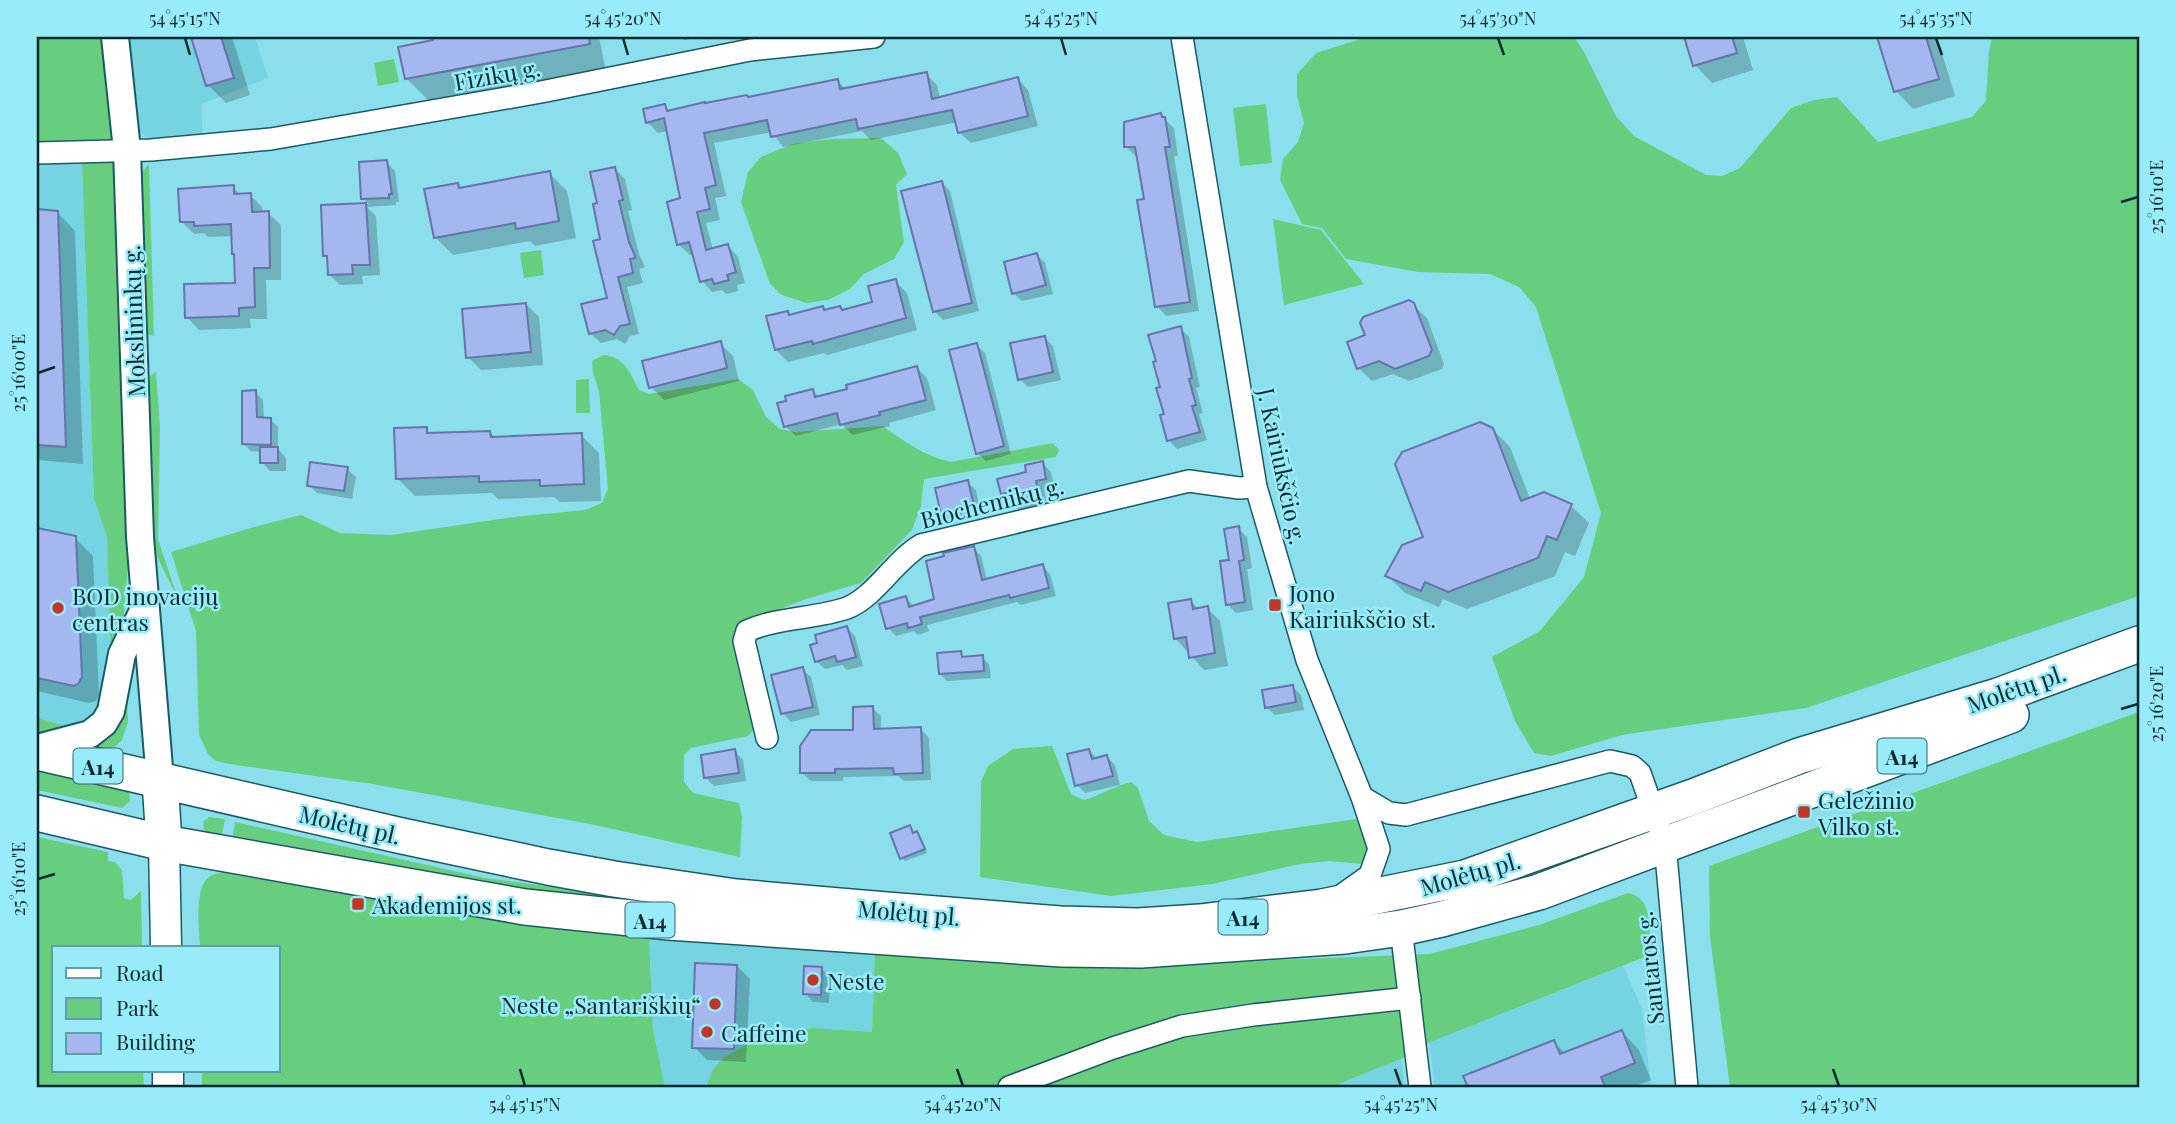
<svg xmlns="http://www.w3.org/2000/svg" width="2176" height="1124" font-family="'Playfair Display',serif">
  <rect width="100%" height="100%" fill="#8bdeeb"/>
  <!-- built -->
  <g fill="#75d3e2">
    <path d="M124 37H255L268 78 201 104 203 140H149L138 129Z"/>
    <path d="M82 163 94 498 107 537 113 728 103 736 37 718V165Z"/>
    <path d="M649 933 875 950 872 1032 813 1028 706 1084V1087H665L653 1030Z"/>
    <path d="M1623 966 1642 1009 1651 1087H1435L1429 1042Z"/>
    <path d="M1401 1059 1405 1087H1331Z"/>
  </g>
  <!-- green -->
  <g fill="#68ce7f">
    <path d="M37 37H105L117 184 130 539 124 615 128 722 122 740 110 751 37 742V718L103 736 113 728 107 537 94 499 82 163 37 165Z"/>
    <path d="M1367 37H1574L1584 52 1616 116 1634 136 1706 175 1722 176 1740 168 1791 108 1814 100 1837 97 1878 142 1972 117 1986 101 1989 51 1992 37H2139V596L1806 708 1622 735 1551 756 1534 753 1515 721 1492 657 1540 631 1584 577 1601 513 1536 307 1519 287 1490 274 1418 272 1346 259 1322 228 1302 224 1280 180 1283 159 1298 142 1304 123 1297 96V74L1316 53Z"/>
    <path d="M394 59 399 82 378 86 374 63Z"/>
    <path d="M1266 104 1272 163 1240 166 1233 108Z"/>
    <path d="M881 138 898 153 907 174 896 185 904 242 894 259 864 274 850 289 828 300 806 303 782 295 770 284 741 202 748 172 761 157 793 144 831 139Z"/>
    <path d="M149 164 154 336 146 334 140 174Z"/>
    <path d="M1273 219 1321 230 1364 284 1284 305Z"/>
    <path d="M541 250 544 275 524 278 520 253Z"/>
    <path d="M603 355C625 357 630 373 639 390L649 394 738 379 753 390 766 417 780 429 795 432 883 426C905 442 924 456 951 462L1053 443 1059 450 1056 457 924 479 921 506 912 530 861 583 806 599 745 623 758 724 748 736 691 748 684 755V782L693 793 739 803 742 817 740 857 590 824 373 784 229 764 216 761 208 754 199 735 196 631 171 552 254 527 301 515 340 533 391 535 514 517 585 510 602 503 608 489 599 391 593 373 592 361Z"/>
    <path d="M156 372 160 428 158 539 178 599 153 548 148 377Z"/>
    <path d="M589 379 590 413H576V380Z"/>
    <path d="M2139 712V1087H1730L1710 937 1709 866Z"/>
    <path d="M1052 746 1071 794 1084 800C1101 795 1114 786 1131 782L1138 788 1149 821 1164 835 1197 842 1356 819C1363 834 1374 849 1363 864L1329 861 1300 864 1212 884 1111 896 980 877 981 782 988 766 1013 749Z"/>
    <path d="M37 768 129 791 130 801 122 808 37 790Z"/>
    <path d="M209 817 225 819 221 839 204 832 203 822Z"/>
    <path d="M235 822 485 878 705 907 571 897 437 879 232 840Z"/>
    <path d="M37 837 108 852V861L115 862 122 870 124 898 131 900 141 891 142 947H54V1070H143L144 1087H37Z"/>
    <path d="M236 871 440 911 540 925 649 933 653 1030 665 1087H202V1070H278V947H200C199 930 194 888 209 877 216 872 228 872 236 871Z"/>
    <path d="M1628 893C1655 898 1649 934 1650 955L1430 1042 1401 1059 1331 1087H706L713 1069 723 1058 764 1035 813 1028 872 1032 875 950 1117 964 1229 962 1430 954 1539 925Z"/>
  </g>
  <!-- shadow -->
  <g fill="#0003">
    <path d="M193 37H232L250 95 226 103 208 85Z"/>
    <path d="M434 37H599L606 71 432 104 406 78 435 42Z"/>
    <path d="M681 37H705L684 40Z"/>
    <path d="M1686 37H1743L1753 70 1712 83 1695 65Z"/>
    <path d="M1879 37H1937L1955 96 1913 109 1896 91Z"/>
    <path d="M926 74 937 85 940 98 1018 79 1028 90 1038 126 971 143 960 133 957 122 871 140 862 131 783 147 772 132 714 143 726 196 715 198 720 220 706 223 713 250 728 246 738 257 745 283 737 285 738 291 726 294 722 290 712 292 702 281 694 254 690 255 679 245 669 203 682 200 668 131 658 133 647 122 665 106 671 112 837 81 847 90Z"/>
    <path d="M1160 115 1174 128 1178 156H1174L1199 311 1166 316 1157 306 1146 200 1138 156H1135L1126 146Z"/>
    <path d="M386 162 395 171 399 202H396V205L367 207 376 216 380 275 362 276 363 284 340 285 329 274 328 259 325 256 323 206 369 204 362 198Z"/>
    <path d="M615 169 625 179 632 210 628 211 639 254 645 267 639 269 643 283 627 287 639 334 630 336 625 344 617 339 601 343 590 333 609 299 599 204Z"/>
    <path d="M549 173 567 191 576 238 535 246 530 241 453 255 435 237 457 185 462 189Z"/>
    <path d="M942 183 950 191 979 311 943 320 934 311Z"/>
    <path d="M233 187 241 196 250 195 262 207 263 213H268L281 225V280H266L267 319H250L251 328 199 330 187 317 236 284 233 236 208 237 204 233 194 234 182 222Z"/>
    <path d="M37 211 58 213 75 231 83 464 37 460Z"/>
    <path d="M1037 255 1045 263 1053 294 1022 301 1013 293Z"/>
    <path d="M895 281 907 293 917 330 827 355 824 353 788 362 776 350 788 313 791 316 823 308 826 311 840 308 844 311 874 303Z"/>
    <path d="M526 304 539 317 543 365 481 370 468 357Z"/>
    <path d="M1413 305 1427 318 1444 364 1442 369 1409 381 1393 374 1372 381 1359 368 1367 336Z"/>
    <path d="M1180 328 1189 337 1200 387 1196 388 1203 413 1199 414 1207 440 1177 449 1169 440 1162 388Z"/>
    <path d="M1045 338 1053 346 1061 380 1028 387 1020 379Z"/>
    <path d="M720 343 733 356 739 381 664 400 651 387Z"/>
    <path d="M976 345 985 353 1011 454 986 461 977 453Z"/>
    <path d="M917 368 927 378 936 410 889 423 890 426 852 435 842 424 796 436 785 426 812 390 820 398Z"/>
    <path d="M255 392 263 400 264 419H270L278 427V449L286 458V471H270L262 462V452L251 451 244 444Z"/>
    <path d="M426 429 432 435 490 433 496 438 581 435 599 453 601 501 560 502 554 497 498 499 492 493 415 496 397 478Z"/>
    <path d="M1492 429 1510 447 1530 499 1544 494 1571 506 1589 523 1575 556 1565 552 1555 576 1467 609 1443 599 1439 607 1405 593 1387 575 1425 538Z"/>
    <path d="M1042 463 1051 472 1054 487 1044 489 1047 503 1019 510 1003 493Z"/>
    <path d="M347 469 356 477 352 499 317 493 309 485Z"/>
    <path d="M967 482 976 490 981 515 951 522 943 514Z"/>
    <path d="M1238 528 1247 537 1252 568 1247 569 1253 610 1236 613 1227 604 1231 561Z"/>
    <path d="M37 531 75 538 93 556 99 695 96 701 89 703 37 691Z"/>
    <path d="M973 548 981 556 987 580 1042 566 1050 574 1056 596 1020 605 1017 602 927 625 929 631 918 635 914 631 896 636 888 628 881 605 906 598 915 607 936 600Z"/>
    <path d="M1191 601 1199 610 1207 608 1220 621 1228 666 1204 670 1175 638Z"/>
    <path d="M847 628 855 636 863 666 847 670 842 665 825 669 816 661Z"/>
    <path d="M961 653 966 658 982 657 989 664 991 678 947 681 940 674Z"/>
    <path d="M802 669 811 677 820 715 791 722 783 713Z"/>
    <path d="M1293 687 1301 695 1304 710 1275 715 1266 707Z"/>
    <path d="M872 708 881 716V731L921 729 929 738 931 780 904 781 898 776 843 777V781H811L802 773 855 732Z"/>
    <path d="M1089 750 1097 759 1107 757 1115 765 1120 785 1085 793 1077 785Z"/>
    <path d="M734 751 743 760 746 781 714 786 706 778Z"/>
    <path d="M909 827 915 834 917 833 921 837 927 853 905 861 902 858Z"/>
    <path d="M737 966 750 979 746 1062 707 1060 694 1047Z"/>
    <path d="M821 968 830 977 829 1003 813 1002 805 993Z"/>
    <path d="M1622 1032 1639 1050 1651 1080 1633 1087H1469L1466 1077 1554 1042 1566 1054Z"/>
  </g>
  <!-- building -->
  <g fill="#a4b8ef" stroke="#6475a8" stroke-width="2">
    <path d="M191 37H221L234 78 206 86Z"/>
    <path d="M432 37H589L590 44 405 79 398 47 433 40Z"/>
    <path d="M1684 37H1732L1737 53 1693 66Z"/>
    <path d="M1877 37H1926L1939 79 1894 92Z"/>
    <path d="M927 72 932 99 1018 77 1028 116 958 133 952 110 858 129 856 119 771 137 767 120 704 133 716 185 705 188 710 209 697 212 706 250 728 244 736 272 727 275 729 280 714 284 712 279 700 282 689 242 677 245 667 202 680 198 664 118 646 123 643 109 665 104 667 111 705 102V103L747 95 748 97 838 79 840 89Z"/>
    <path d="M1161 113 1162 117H1165L1170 147H1165L1190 302 1155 307 1137 200 1144 199 1135 147H1124V122Z"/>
    <path d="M387 160 392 194H389V198L361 199 359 162Z"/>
    <path d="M615 167 623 200 619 201 629 242 635 256V258L630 259 633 273 618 277 630 324 620 326 614 335 605 330 589 334 581 304 607 298 593 241 600 239 593 204 597 203 590 172Z"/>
    <path d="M550 171 559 221 516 229 515 223 434 238 424 189 458 183 459 188Z"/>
    <path d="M942 181 972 303 933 312 901 191Z"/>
    <path d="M234 185V194L251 193 252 212 269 211 270 268H254L255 307 239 308V316L185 318 184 284 235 283 234 254H232L231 224 194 226V222H180L178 189Z"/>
    <path d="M366 203 370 265H352L353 274 328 275 327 256H323L321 205Z"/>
    <path d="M37 209 58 211 66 447 37 445Z"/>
    <path d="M1037 253 1046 285 1012 294 1004 262Z"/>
    <path d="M896 279 906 318 813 344 812 341 775 350 766 316 788 311 789 315 823 306 824 310 840 306 842 310 872 302 868 286Z"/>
    <path d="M1409 300 1414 303 1432 350 1429 356 1395 369 1379 361 1357 369 1347 342 1365 335 1360 323 1363 317Z"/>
    <path d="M526 303 531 352 466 358 462 309Z"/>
    <path d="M1181 326 1192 378 1189 379 1196 405 1192 406 1200 432 1167 441 1160 415 1164 414 1156 388 1160 387 1153 362 1156 361 1148 335Z"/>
    <path d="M1045 336 1053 372 1018 380 1010 343Z"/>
    <path d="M721 341 727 368 649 388 642 361Z"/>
    <path d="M977 343 1004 446 976 454 949 350Z"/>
    <path d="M917 366 926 400 879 412 880 415 840 425 837 413 784 427 777 403 786 401 785 396 813 389 815 397 847 389 846 385Z"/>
    <path d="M256 390 257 417 271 418V445L242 444V391Z"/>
    <path d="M1480 422 1493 428 1521 501 1544 492 1572 504 1557 540 1547 536 1538 558 1448 592 1425 582 1421 591 1385 576 1402 545 1423 537 1395 464 1402 452Z"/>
    <path d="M427 427V433L490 431 491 437 582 433 584 484 540 486V480L479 482V476L396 479 394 428Z"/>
    <rect x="260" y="447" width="18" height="16"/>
    <path d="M1043 461 1046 479 1036 481 1039 495 1009 502 1007 493 1001 494 997 479 1026 472 1025 465Z"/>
    <path d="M310 462 348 467 344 491 307 486Z"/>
    <path d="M968 480 974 506 941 514 935 488Z"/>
    <path d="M1239 526 1244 560 1239 561 1245 602 1226 605 1220 561 1229 560 1224 529Z"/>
    <path d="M37 528 76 536 82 677 78 684 74 686 37 678Z"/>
    <path d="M974 546 982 580 1043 564 1049 588 1010 598 1009 595 920 617 922 624 908 628 907 623 886 629 879 604 906 596 909 607 934 599 926 561 944 556 943 553Z"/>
    <path d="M1191 599 1193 609 1208 606 1215 653 1189 658 1186 637 1174 639 1168 603Z"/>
    <path d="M847 626 856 657 837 662 835 656 815 662 810 645 817 643 815 635Z"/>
    <path d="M961 651 962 657 983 655 984 671 939 674 937 653Z"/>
    <path d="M803 667 813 707 781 714 771 675Z"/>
    <path d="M1293 685 1296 702 1265 708 1262 690Z"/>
    <path d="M873 706 874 729 921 727 923 773 894 774 893 768 835 769V773H800V746L811 730H853V707Z"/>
    <path d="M735 749 739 773 704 778 701 755Z"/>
    <path d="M1089 749 1092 759 1107 755 1113 776 1075 786 1067 754Z"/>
    <path d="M910 825 913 833 917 831 925 849 900 859 890 833Z"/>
    <path d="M695 963 737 965 734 1049 692 1048Z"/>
    <path d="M804 966 822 967 821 995 803 994Z"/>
    <path d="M1622 1030 1635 1063 1601 1077 1605 1087H1468L1463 1076 1554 1040 1560 1054Z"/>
  </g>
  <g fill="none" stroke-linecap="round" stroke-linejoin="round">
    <defs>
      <g id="minor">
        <path d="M1182 37 1256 487 1307 660 1362 797 1379 849 1370 875 1339 897"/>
        <path d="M37 153 151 150 271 139 541 92 750 50 874 37"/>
        <path d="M767 738 744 641 747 631C778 617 815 619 847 608 875 597 894 561 921 545L1189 481 1239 488 1256 487"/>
        <path d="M1362 797 1389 813 1406 815 1610 761 1632 766 1640 773 1665 844 1687 1087"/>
        <path d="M1401 928 1420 1087"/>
        <path d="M1009 1087 1113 1048 1182 1026 1253 1015 1410 998"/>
      </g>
      <g id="tertiary">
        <path d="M115 37 127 150 140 537 160 780"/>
        <path d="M37 748 90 734 104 723 111 711 122 654 145 607"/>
      </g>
      <g id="secondary">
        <path d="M164 843 166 947"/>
        <path d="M168 1070V1087"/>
      </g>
      <g id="trunk">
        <path d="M37 752 402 836 548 867 614 879 736 897 874 909 1060 924 1138 926 1200 922 1322 907 1465 878 1693 797 1799 756 1998 696 2139 644"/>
        <path d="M160 780 164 843"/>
        <path d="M37 813 164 843 525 907 669 922 1062 949 1141 950 1345 936 1401 928 1442 919 1539 892 2011 715"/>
      </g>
    </defs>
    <!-- minor casing -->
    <use href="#minor" stroke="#195b65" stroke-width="24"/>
    <!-- tertiary casing -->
    <use href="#tertiary" stroke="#195b65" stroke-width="30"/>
    <!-- secondary casing -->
    <use href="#secondary" stroke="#195b65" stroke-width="33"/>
    <!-- trunk casing -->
    <use href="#trunk" stroke="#195b65" stroke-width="38"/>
    <!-- minor -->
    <use href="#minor" stroke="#fff" stroke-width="21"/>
    <!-- tertiary -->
    <use href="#tertiary" stroke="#fff" stroke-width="26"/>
    <!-- secondary -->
    <use href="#secondary" stroke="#fff" stroke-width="30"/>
    <!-- trunk -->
    <use href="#trunk" stroke="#fff" stroke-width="35"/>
  </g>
  <!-- ticks -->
  <path fill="none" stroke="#052a30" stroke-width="2.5" d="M185 38 190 55M623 38 628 55M1061 38 1066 55M1498 38 1504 55M1936 38 1942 55M2121 202 2138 197M38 373 55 367M2121 709 2138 704M38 879 55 874M520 1069 525 1086M957 1069 963 1086M1395 1069 1401 1086M1833 1069 1839 1086"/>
  <!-- markers -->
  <g fill="#c23529" stroke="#98ebf9" stroke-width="2.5">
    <rect x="1268" y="598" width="14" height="14" rx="3.5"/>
    <circle cx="58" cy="608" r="7"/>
    <rect x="1797" y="805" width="14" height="14" rx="3.5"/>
    <rect x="351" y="897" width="14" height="14" rx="3.5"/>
    <circle cx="813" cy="980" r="7"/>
    <circle cx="715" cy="1004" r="7"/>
    <circle cx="707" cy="1032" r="7"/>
  </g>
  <g text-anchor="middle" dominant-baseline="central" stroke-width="5" stroke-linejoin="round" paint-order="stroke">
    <!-- shield labels -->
    <g fill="#98ebf9" stroke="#31646c" stroke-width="2">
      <rect x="1877.5" y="738.5" width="49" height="35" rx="5"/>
      <rect x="73.5" y="748.5" width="49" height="35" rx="5"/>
      <rect x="1218.5" y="899.5" width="49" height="35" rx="5"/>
      <rect x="625.5" y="902.5" width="49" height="35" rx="5"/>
    </g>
    <g font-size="21" font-weight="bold" fill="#052a30">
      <text x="1902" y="756">A14</text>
      <text x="98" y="766">A14</text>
      <text x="1243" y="917">A14</text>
      <text x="650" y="920">A14</text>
    </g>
    <!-- street labels -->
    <g font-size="23" fill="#052a30" stroke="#98ebf9">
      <text transform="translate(497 74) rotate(-10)">Fizikų g.</text>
      <text transform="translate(133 321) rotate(-92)">Mokslininkų g.</text>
      <text transform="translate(1283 466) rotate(78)">J. Kairiūkščio g.</text>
      <text transform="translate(992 502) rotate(-14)">Biochemikų g.</text>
      <text transform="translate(2016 688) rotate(-19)">Molėtų pl.</text>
      <text transform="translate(350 824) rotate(13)">Molėtų pl.</text>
      <text transform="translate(1470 873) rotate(-16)">Molėtų pl.</text>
      <text transform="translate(909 912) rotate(5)">Molėtų pl.</text>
      <text transform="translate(1649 968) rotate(-96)">Santaros g.</text>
    </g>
    <!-- poi labels -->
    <g font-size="23" fill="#052a30" stroke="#98ebf9" text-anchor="start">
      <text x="1289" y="592">Jono<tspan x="1289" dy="26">Kairiūkščio st.</tspan></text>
      <text x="72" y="595">BOD inovacijų<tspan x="72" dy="26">centras</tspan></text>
      <text x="1818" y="799">Geležinio<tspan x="1818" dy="26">Vilko st.</tspan></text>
      <text x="372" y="904">Akademijos st.</text>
      <text x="827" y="980">Neste</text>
      <text x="701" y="1004" text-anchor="end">Neste „Santariškių“</text>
      <text x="721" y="1032">Caffeine</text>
    </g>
  </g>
  <!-- border -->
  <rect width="2176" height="1124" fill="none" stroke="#98ebf9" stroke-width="77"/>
  <!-- legend -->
  <rect x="52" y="946" width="228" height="126" fill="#98ebf9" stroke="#5d9ea9" stroke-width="2"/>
  <rect x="66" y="968" width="35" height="10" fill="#ffffff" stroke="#5d9ea9" stroke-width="2"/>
  <text x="116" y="981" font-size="21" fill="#052a30">Road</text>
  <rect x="66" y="998" width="35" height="21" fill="#68ce7f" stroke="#5d9ea9" stroke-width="2"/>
  <text x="116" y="1016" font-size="21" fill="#052a30">Park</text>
  <rect x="66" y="1033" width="35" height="21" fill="#a4b8ef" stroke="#5d9ea9" stroke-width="2"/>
  <text x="116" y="1050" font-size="21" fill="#052a30">Building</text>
  <rect x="38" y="38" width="2100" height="1048" fill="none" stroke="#052a30" stroke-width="2.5"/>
  <g font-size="18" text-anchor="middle" fill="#052a30">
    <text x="185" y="25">54°45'15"N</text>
    <text x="623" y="25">54°45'20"N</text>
    <text x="1061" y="25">54°45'25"N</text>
    <text x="1498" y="25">54°45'30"N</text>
    <text x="1936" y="25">54°45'35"N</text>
    <text transform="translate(2157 197) rotate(-90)" y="6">25°16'10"E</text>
    <text transform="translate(19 373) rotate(-90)" y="6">25°16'00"E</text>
    <text transform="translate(2157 704) rotate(-90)" y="6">25°16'20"E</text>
    <text transform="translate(19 879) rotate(-90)" y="6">25°16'10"E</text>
    <text x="525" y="1111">54°45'15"N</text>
    <text x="963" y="1111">54°45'20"N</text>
    <text x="1401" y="1111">54°45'25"N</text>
    <text x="1839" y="1111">54°45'30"N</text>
  </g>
</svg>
